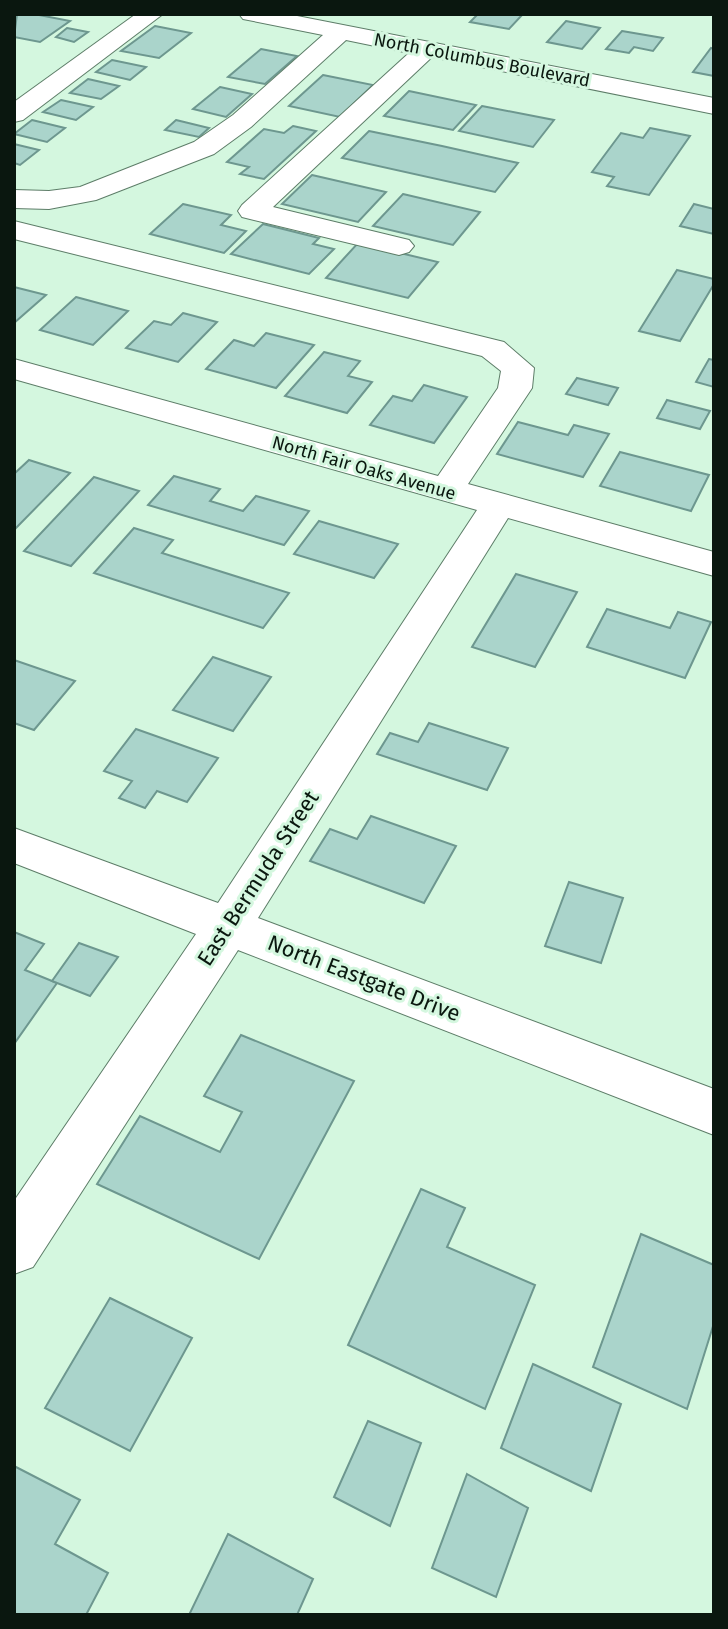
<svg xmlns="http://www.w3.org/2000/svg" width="728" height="1629" font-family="'Fira Sans',sans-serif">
  <rect width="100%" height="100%" fill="#d4f7df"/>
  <!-- building -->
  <g fill="#aad4cb" stroke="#6d978f" stroke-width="2">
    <path d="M17 14H34L70 21 40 42 14 37Z"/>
    <path d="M478 14H523L509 29 470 22Z"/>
    <path d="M566 21 600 28 582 49 547 42Z"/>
    <path d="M155 26 191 33 159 58 121 51Z"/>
    <path d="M67 28 88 32 74 42 56 37Z"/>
    <path d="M622 31 663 38 653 51 634 47 629 53 606 49Z"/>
    <path d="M711 48 714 49V76L693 72Z"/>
    <path d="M261 49 297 56 265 84 228 77Z"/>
    <path d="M112 60 146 67 130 80 96 72Z"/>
    <path d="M323 75 373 85 340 117 289 106Z"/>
    <path d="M88 79 119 86 101 99 70 93Z"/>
    <path d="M220 87 252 94 226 117 193 109Z"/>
    <path d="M409 91 476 105 453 130 384 116Z"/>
    <path d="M61 100 93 107 76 120 43 112Z"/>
    <path d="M482 106 554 120 533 147 459 131Z"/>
    <path d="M32 120 65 128 47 142 14 134Z"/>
    <path d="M176 120 209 128 199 137 165 130Z"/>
    <path d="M293 126 316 131 264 179 240 174 249 167 227 162 264 129 284 133Z"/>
    <path d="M650 128 690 136 649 195 607 186 614 177 592 172 621 133 643 138Z"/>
    <path d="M369 131 442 146 518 163 495 192 342 158Z"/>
    <path d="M14 144 39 150 20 165 14 163Z"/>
    <path d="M312 175 386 192 358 222 282 204Z"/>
    <path d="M403 194 480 212 453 245 373 226Z"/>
    <path d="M183 204 231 215 221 225 246 231 224 253 150 234Z"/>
    <path d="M694 204 714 209V234L680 226Z"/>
    <path d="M263 224 319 238 313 244 334 249 309 274 231 254Z"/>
    <path d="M358 243 438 262 408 298 326 278Z"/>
    <path d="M677 270 714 279V284L680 341 639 331Z"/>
    <path d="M14 287 46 295 14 323Z"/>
    <path d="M76 297 128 311 93 345 40 330Z"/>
    <path d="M183 313 217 322 178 362 126 348 154 321 171 325Z"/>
    <path d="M266 333 314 345 276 388 206 369 234 340 254 346Z"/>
    <path d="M324 352 360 361 348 376 372 382 347 413 285 396Z"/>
    <path d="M709 359 714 360V387L696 382Z"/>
    <path d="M577 378 618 388 608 405 566 394Z"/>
    <path d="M424 385 467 397 434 443 370 425 393 396 412 401Z"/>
    <path d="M667 400 710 411 700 429 657 418Z"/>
    <path d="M518 422 568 435 574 425 609 434 583 477 497 454Z"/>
    <path d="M620 452 709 475 691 511 600 486Z"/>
    <path d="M29 460 70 473 14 530V474Z"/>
    <path d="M174 476 220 489 210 501 243 511 256 496 309 511 284 545 148 505Z"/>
    <path d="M94 477 139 491 71 566 24 551Z"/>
    <path d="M319 521 398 544 374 578 294 554Z"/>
    <path d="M134 528 173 540 162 553 289 593 263 628 94 573Z"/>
    <path d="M516 574 577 592 535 667 472 647Z"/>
    <path d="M607 609 670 628 678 612 711 622 685 678 587 647Z"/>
    <path d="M213 657 271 677 233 731 173 710Z"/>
    <path d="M14 660 75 681 34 730 14 723Z"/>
    <path d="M429 723 508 748 487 790 377 754 390 733 418 742Z"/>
    <path d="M136 729 218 758 187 802 157 791 145 808 119 798 132 781 104 771Z"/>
    <path d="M371 816 456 846 424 903 310 861 330 829 357 839Z"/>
    <path d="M569 882 623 898 601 963 545 946Z"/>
    <path d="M14 932 44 944 25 970 57 983 14 1044Z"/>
    <path d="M79 943 118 957 90 996 52 981Z"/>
    <path d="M241 1035 354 1081 259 1259 97 1184 140 1116 220 1152 242 1112 204 1096Z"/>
    <path d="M421 1189 465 1208 447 1247 535 1285 485 1409 348 1345Z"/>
    <path d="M641 1234 714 1265V1323L687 1409 593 1367Z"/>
    <path d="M110 1298 192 1338 130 1451 45 1408Z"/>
    <path d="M533 1364 621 1404 591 1491 501 1448Z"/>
    <path d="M368 1421 421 1443 390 1526 334 1497Z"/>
    <path d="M14 1466 80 1500 55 1544 108 1573 86 1615H14Z"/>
    <path d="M467 1474 528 1508 496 1597 432 1568Z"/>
    <path d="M228 1534 313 1579 297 1615H189Z"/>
  </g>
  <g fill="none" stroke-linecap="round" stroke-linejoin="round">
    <defs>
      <g id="minor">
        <path d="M136 14H163L23 120 14 122V102Z"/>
        <path d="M239 14H287L714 98V114L432 57 273 207 409 240 414 246 409 252 399 255 242 217 238 211 242 205 409 53 346 40 251 127 214 154 96 200 49 209 14 208V190L49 191 80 187 194 142 233 115 323 35 243 19Z"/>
        <path d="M14 221 504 342 534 368 532 388 468 484 714 552V576L508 518 258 918 714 1089V1135L238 950 33 1267 14 1274V1201L196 934 14 863V828L218 903 477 510 14 379V359L438 476 498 388 501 371 482 356 14 239Z"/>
      </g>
    </defs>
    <!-- minor casing -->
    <use href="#minor" stroke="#5d7d68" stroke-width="2"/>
    <!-- minor -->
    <use href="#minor" fill="#fff" fill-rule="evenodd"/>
  </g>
  <g text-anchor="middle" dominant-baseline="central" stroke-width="6" stroke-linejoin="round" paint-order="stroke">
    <!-- far-street labels -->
    <g font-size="18" fill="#0a170f" stroke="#d4f7df">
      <text transform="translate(482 60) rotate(11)">North Columbus Boulevard</text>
      <text transform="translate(364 468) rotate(16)">North Fair Oaks Avenue</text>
    </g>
    <!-- street labels -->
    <g font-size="22" fill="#0a170f" stroke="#d4f7df">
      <text transform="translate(258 878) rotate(-57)">East Bermuda Street</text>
      <text transform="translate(364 978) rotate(21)">North Eastgate Drive</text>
    </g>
  </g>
  <!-- border -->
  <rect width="728" height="1629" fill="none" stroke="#0a170f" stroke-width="32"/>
</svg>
